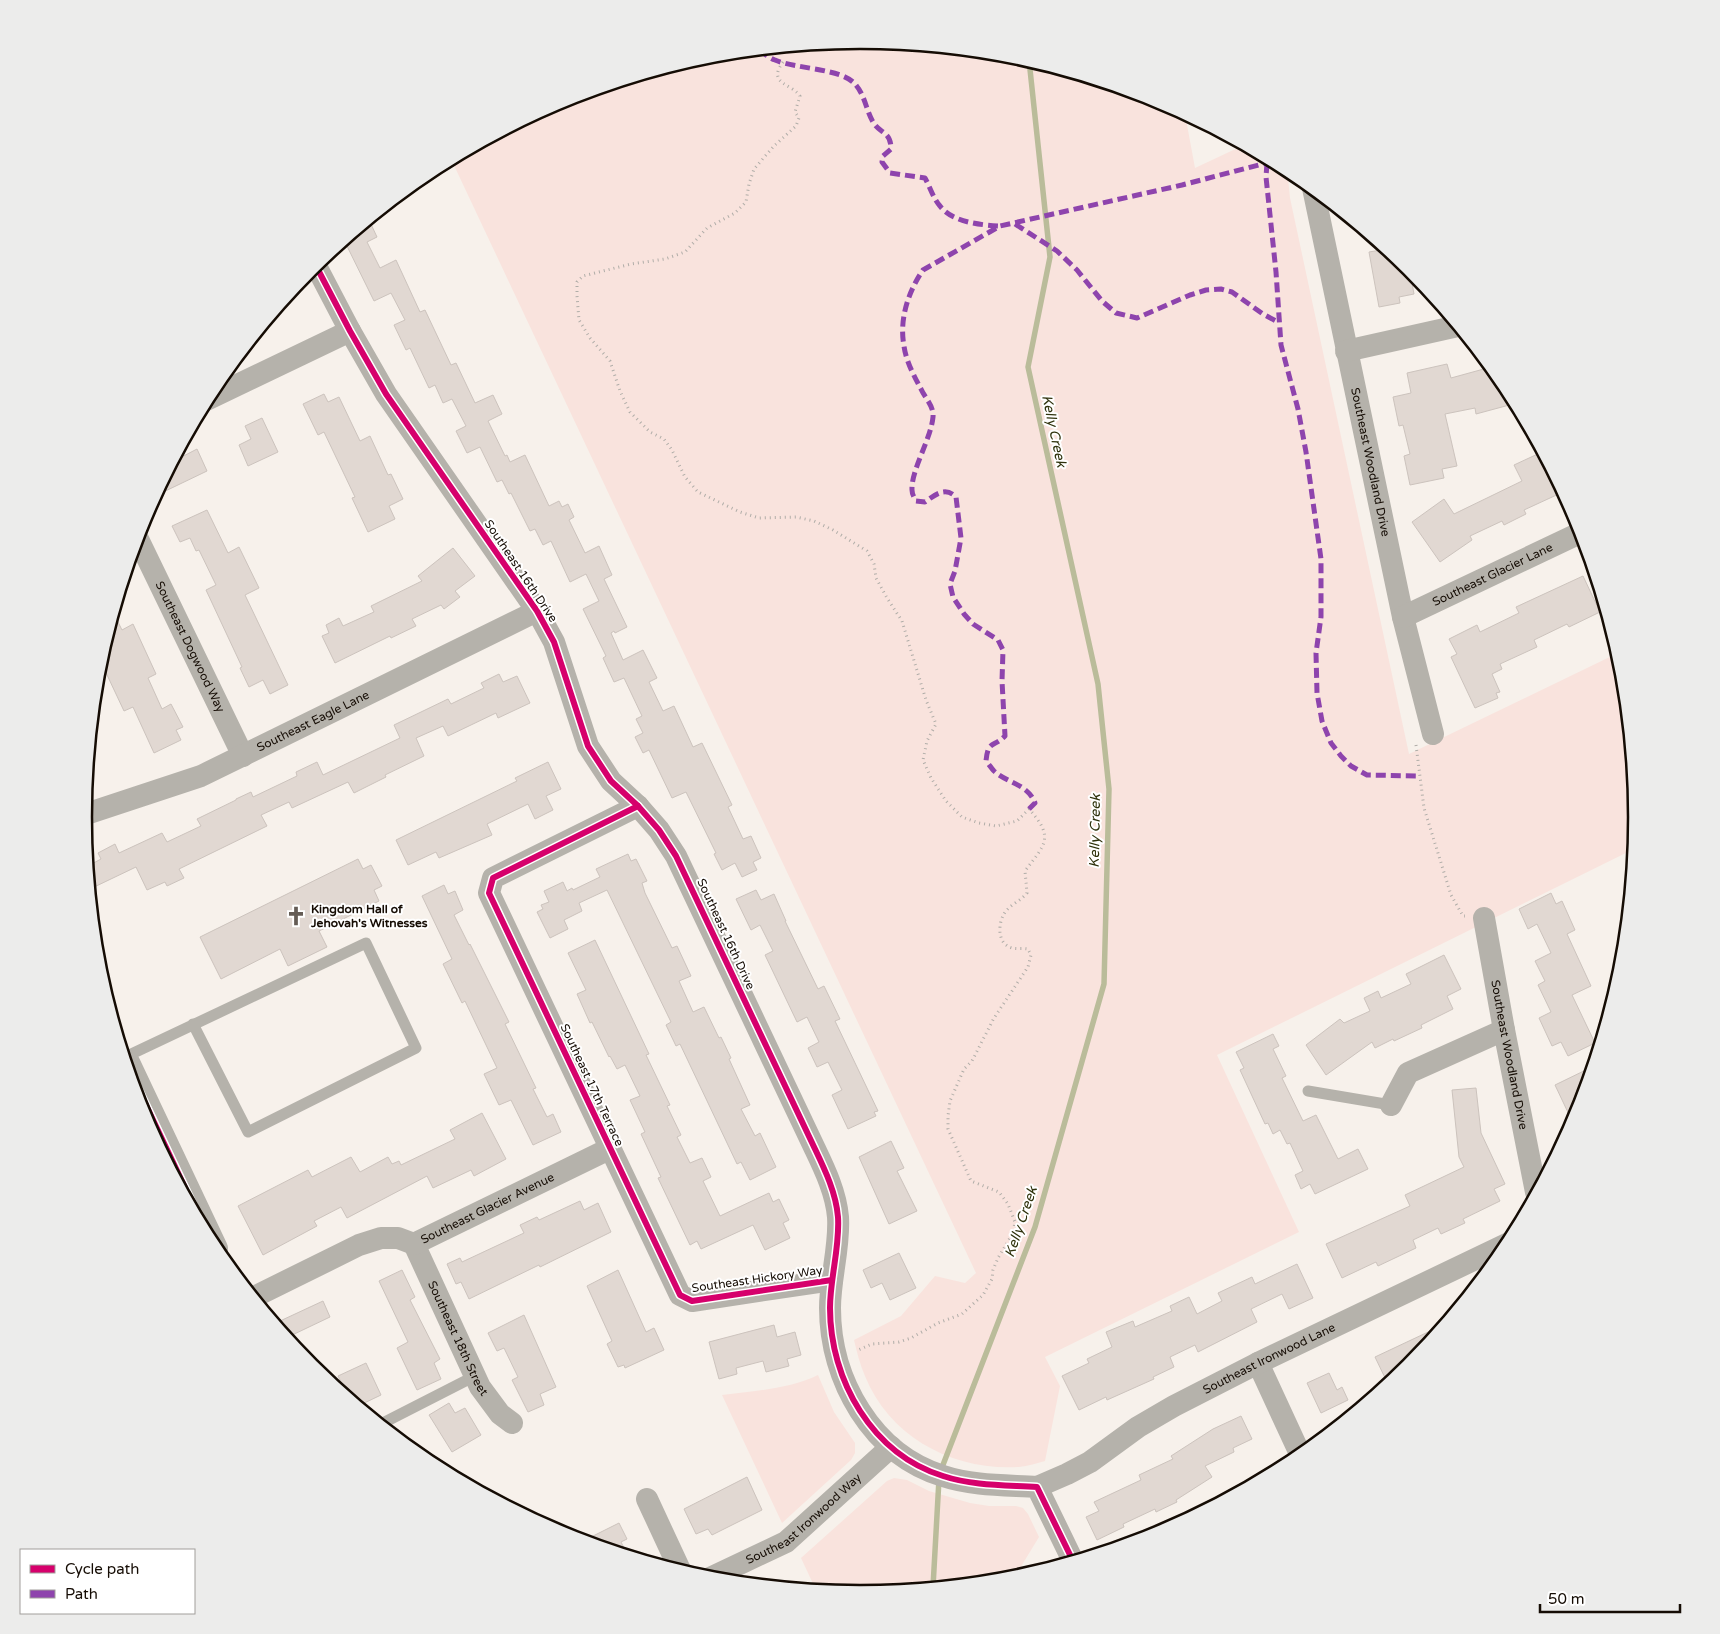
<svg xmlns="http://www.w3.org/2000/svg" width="1720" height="1634" font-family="'Varela Round',sans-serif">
  <rect width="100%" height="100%" fill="#f7f1eb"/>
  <!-- green -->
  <g fill="#f9e3dd">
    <path d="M860 40 1012 55 1158 99 1185 114 1195 168 1244 145 1287 168 1290 198 1409 754 1618 653 1622 666 1637 817 1634 849 1217 1055 1299 1232 1045 1357 1060 1386 1045 1461C1037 1463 1028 1466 1019 1467 954 1471 890 1438 865 1376 860 1365 857 1352 854 1340L901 1316 935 1276 965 1283 976 1273 451 159 573 96 709 55Z"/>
    <path d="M818 1375 834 1412 855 1443V1453L851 1460 782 1523 722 1395C754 1391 789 1389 818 1375Z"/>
    <path d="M894 1478 907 1480 929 1491 970 1503 989 1506H1016L1023 1508 1028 1514 1039 1537 1014 1578 1011 1579 860 1594 816 1590 801 1558 887 1481Z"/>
  </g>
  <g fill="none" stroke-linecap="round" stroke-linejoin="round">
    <!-- stream -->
    <g stroke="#babc9a" stroke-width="5.5">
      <path d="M941 1470 1035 1227 1104 984 1109 789 1098 684 1028 367 1050 257 1029 60"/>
      <path d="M933 1587 939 1479"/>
    </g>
  </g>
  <!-- building -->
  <g fill="#e1d8d2" stroke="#ccc3bd">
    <path d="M369 220 377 237 367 242 380 268 396 260 420 312 425 310 451 365 456 363 475 403 493 395 502 414 488 421 505 456 507 455 510 462 525 455 549 506 559 501 562 507 568 504 574 517 569 520 585 553 599 546 612 575 604 579 627 627 615 633 614 631 611 633 623 660 643 650 657 678 649 682 663 711 674 706 693 747 702 743 732 805 728 807 743 839 751 836 761 858 753 862 757 870 742 877 735 863 722 870 714 854 716 853 686 792 672 798 649 750 643 753 635 737 643 733 636 719 642 716 624 678 614 682 603 658 606 656 583 609 599 601 586 574 570 582 551 541 543 545 535 529 530 531 511 493 509 494 502 480 497 482 480 447 467 453 456 431 466 426 452 399 443 403 435 385 429 388 410 348 406 350 394 325 405 320 391 293 374 301 344 240Z"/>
    <path d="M1387 249 1409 267 1414 294 1399 297 1400 303 1379 307 1369 252Z"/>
    <path d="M1447 364 1451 378 1491 367 1506 386 1513 404 1476 414 1475 408 1445 414 1457 466 1442 469 1444 478 1410 485 1404 456 1410 454 1403 425 1399 426 1393 397 1411 393 1407 373Z"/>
    <path d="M324 394 328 402 339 397 360 441 370 436 388 475 391 474 403 499 389 506 395 519 368 532 352 498 355 497 324 432 318 435 303 404Z"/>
    <path d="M262 418 278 452 248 466 239 445 251 439 245 426Z"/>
    <path d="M197 449 207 471 155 496 174 461Z"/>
    <path d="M1542 452 1563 492 1524 510 1526 514 1504 525 1502 521 1470 536 1472 540 1440 562 1412 522 1444 499 1454 514 1522 481 1514 465Z"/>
    <path d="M207 510 228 553 239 547 259 588 245 595 288 685 270 694 263 680 249 687 240 668 242 667 206 590 216 585 199 550 196 551 190 538 180 542 172 526Z"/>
    <path d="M453 548 475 576 455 591 460 597 444 609 441 605 412 619 416 626 391 638 390 636 335 663 322 636 329 633 326 625 339 618 343 626 374 612 371 606 422 581 418 576Z"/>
    <path d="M1583 576 1600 612 1569 627 1567 624 1534 640 1537 647 1500 664 1502 669 1492 674 1500 692 1496 693 1498 698 1475 708 1451 657 1457 654 1449 639 1477 625 1480 632 1519 613 1516 607Z"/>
    <path d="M114 614 122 630 133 624 156 674 148 678 162 709 171 704 183 727 176 730 181 740 154 753 133 707 124 711 100 660Z"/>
    <path d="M499 674 503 682 517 676 530 703 498 718 496 713 448 736 443 726 416 738 424 756 385 775 386 777 354 793 348 782 292 808 289 802 261 815 267 826 179 869 184 878 167 886 165 882 147 890 136 867 90 889 88 866 101 859 98 853 115 844 119 853 162 833 167 842 201 826 197 819 236 800V799L251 792 253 797 297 776 296 772 317 762 323 775 400 738 394 725 448 699 451 704 484 688 481 683Z"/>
    <path d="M548 762 561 789 546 796 553 810 535 819 528 804 487 824 492 835 439 858 436 852 408 865 396 840 517 781 515 778Z"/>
    <path d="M628 854 631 861 636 859 647 881 642 883 645 893 672 948 677 946 691 976 679 981 693 1012 704 1007 719 1038 721 1037 731 1058 729 1059 750 1105 741 1109 755 1136 760 1133 776 1167 750 1180 741 1162 737 1164 680 1044 676 1046 666 1025 671 1022 607 890 579 903 582 911 564 920 568 929 550 938 537 912 543 909 541 905 549 902 544 891 563 882 567 891 572 888 573 890 600 877 596 869Z"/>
    <path d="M358 859 363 869 371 865 382 886 374 890 379 901 319 931 327 947 288 966 280 949 221 979 200 937Z"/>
    <path d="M444 885 448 894 455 891 463 910 454 915 469 945 470 944 509 1022 505 1024 536 1088 533 1089 547 1117 553 1114 561 1132 533 1145 511 1100 499 1105 484 1074 497 1068 465 1001 462 1003 443 964 452 959 422 896Z"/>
    <path d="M756 890 761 900 774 894 786 921H785L818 989 824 986 840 1019 835 1021 878 1111 874 1112 876 1116 848 1129 832 1095 842 1090 828 1062 817 1067 808 1048 819 1042 807 1017 797 1022 765 955 773 951 760 925 751 930 736 899Z"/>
    <path d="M1551 893 1556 904 1562 901 1575 930 1567 934 1591 986 1572 995 1595 1043 1568 1056 1561 1042 1552 1046 1539 1018 1551 1012 1538 985 1545 981 1535 961 1551 953 1537 924 1528 929 1519 909Z"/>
    <path d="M595 940 649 1054 646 1055 670 1105 667 1106 681 1135 677 1137 690 1163 702 1158 711 1177 703 1181 720 1216 769 1193 773 1202 779 1199 789 1220 783 1223 790 1238 765 1250 753 1225 701 1249 697 1241 690 1245 658 1178 661 1177 641 1134 645 1132 630 1100 640 1096 625 1065 617 1069 610 1056 609 1057 592 1022 590 1023 577 994 586 990 568 953Z"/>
    <path d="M1444 955 1461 989 1447 996 1453 1009 1421 1025 1422 1028 1394 1041 1393 1039 1375 1048 1372 1042 1326 1075 1306 1045 1340 1019 1344 1023 1370 1011 1364 998 1378 991 1381 998 1411 984 1406 974Z"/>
    <path d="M1273 1034 1279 1046 1273 1049 1286 1076 1282 1078 1303 1121 1316 1115 1338 1159 1358 1149 1368 1169 1315 1194 1310 1184 1301 1189 1295 1175 1303 1171 1290 1143 1287 1144 1280 1130 1273 1134 1268 1123 1265 1124 1240 1070 1244 1068 1236 1052Z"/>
    <path d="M1592 1067 1578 1115 1573 1123 1555 1085Z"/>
    <path d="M1476 1088 1481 1133 1505 1184 1494 1189 1500 1201 1463 1219 1465 1223 1441 1234 1438 1228 1413 1240 1416 1248 1378 1266 1376 1262 1342 1278 1326 1244 1410 1206 1405 1195 1464 1167 1459 1157 1452 1090Z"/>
    <path d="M482 1113 506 1159 474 1176 471 1170 433 1188 427 1176 347 1218 341 1207 314 1221 317 1226 263 1255 238 1206 308 1170 312 1177 351 1157 360 1172 388 1157 392 1164 399 1161 401 1165 455 1139 450 1130Z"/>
    <path d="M891 1141 904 1168 897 1171 917 1211 889 1224 859 1157Z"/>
    <path d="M580 1201 584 1210 598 1203 611 1232 540 1267 539 1265 469 1299 461 1282 456 1284 447 1264 460 1258 462 1262 524 1233 520 1225 537 1217 539 1220Z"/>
    <path d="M899 1253 916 1288 890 1300 882 1283 871 1288 863 1270Z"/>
    <path d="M1297 1264 1313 1298 1289 1309 1282 1294 1251 1309 1257 1322 1198 1352 1195 1345 1170 1357 1174 1367 1153 1377 1154 1379 1107 1400 1106 1397 1079 1410 1062 1376 1089 1363 1087 1359 1112 1347 1106 1332 1133 1321 1135 1327 1172 1311 1170 1306 1189 1297 1197 1314 1222 1301 1218 1293 1252 1277 1255 1284Z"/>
    <path d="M402 1270 415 1297 410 1300 440 1359 434 1363 441 1379 417 1390 397 1348 408 1342 379 1281Z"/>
    <path d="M618 1270 646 1332 654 1328 664 1350 625 1368 624 1365 618 1367 607 1344 612 1341 587 1286Z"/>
    <path d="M323 1301 330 1317 288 1337 280 1321Z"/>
    <path d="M524 1315 556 1387 540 1394 544 1405 528 1412 512 1380 518 1377 504 1348 497 1351 488 1333Z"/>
    <path d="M774 1325 777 1337 795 1332 801 1355 787 1359 789 1366 766 1372 763 1361 736 1368 737 1374 719 1379 709 1342Z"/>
    <path d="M1443 1325 1409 1367 1388 1384 1375 1357Z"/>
    <path d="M366 1363 381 1395 358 1406 338 1389 343 1386 338 1376Z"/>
    <path d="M1329 1373 1337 1390 1342 1387 1348 1400 1321 1413 1307 1383Z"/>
    <path d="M449 1403 455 1413 465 1408 481 1435 452 1452 429 1415Z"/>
    <path d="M1241 1416 1252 1439 1233 1448 1234 1452 1205 1466 1212 1477 1176 1500 1177 1502 1156 1512 1155 1509 1123 1524 1124 1527 1097 1540 1086 1517 1099 1511 1094 1502 1141 1480 1139 1475 1173 1459 1171 1456 1213 1429Z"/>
    <path d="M747 1477 762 1510 712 1535 708 1529 696 1534 684 1509Z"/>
    <path d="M619 1523 627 1539 621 1542 627 1554 583 1541Z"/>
  </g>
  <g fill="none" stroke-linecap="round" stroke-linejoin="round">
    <!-- path -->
    <g stroke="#b0ada8" stroke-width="3" stroke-dasharray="1 4" stroke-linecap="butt">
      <path d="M783 62C767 84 791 83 800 96L795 112 799 118 796 126 774 146 754 169 749 184 746 202 735 213 707 228 685 252 665 259 631 264 583 276 577 282V296L579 320 590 338 610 361 620 391 630 412 650 432 664 439 672 450 685 477 698 492 740 512 759 518 796 517 814 521 833 530 867 551 874 564 876 578 887 598 902 621 926 700 936 724 927 741 923 760 931 778 946 801 962 817 979 823 996 826 1017 821 1029 809C1055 838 1045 844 1025 871L1027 893C1021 901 1009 905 1004 914 998 924 997 944 1012 948 1017 949 1023 948 1028 949L1031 955 1028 967 994 1018 972 1061 964 1069 950 1101 948 1116V1129L971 1181 999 1192 1008 1204 1015 1222 1013 1233 998 1258 993 1270 992 1279 983 1295 962 1314 938 1323 911 1338 899 1342 872 1344 856 1351"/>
      <path d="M1416 745 1424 808 1451 895 1463 916H1465"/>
    </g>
    <!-- service -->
    <g stroke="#b5b2ab" stroke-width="11">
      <path d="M125 1057 366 943 416 1048 248 1132 193 1024"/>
      <path d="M1308 1091 1391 1105"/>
      <path d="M381 1424 475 1376"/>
    </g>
    <!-- minor -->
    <g stroke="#b5b2ab" stroke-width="22">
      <path id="s1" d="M1313 188 1403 617 1433 734"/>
      <path d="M315 264 350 331 386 394 537 611 554 642 588 746 611 781 638 806 659 830 676 856 815 1149C825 1170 836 1193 838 1217 840 1247 830 1278 830 1308 830 1380 872 1454 943 1476 973 1486 1006 1485 1037 1487L1073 1561"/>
      <path d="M1346 351 1458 326"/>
      <path d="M206 400 350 331"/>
      <path id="s2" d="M137 537 243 756"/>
      <path id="s3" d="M1403 617 1582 532"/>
      <path d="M638 806 493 878 489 893 680 1295 692 1301 832 1280"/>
      <path id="s4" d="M83 815 201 776 537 611"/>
      <path id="s5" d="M1484 918 1504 1030 1536 1192"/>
      <path d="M1391 1105 1408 1073 1504 1030"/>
      <path id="s6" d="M414 1244 480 1387 500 1414 512 1423"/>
      <path id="s7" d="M254 1297 359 1245 381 1238H398L414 1244 609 1149"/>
      <path d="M1258 1363 1301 1456"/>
      <path id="s8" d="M1037 1487 1067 1474 1090 1462 1138 1427 1174 1406 1258 1363 1509 1243"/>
      <path d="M647 1499 680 1570"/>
      <path id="s9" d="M708 1579 786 1542 891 1447"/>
    </g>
    <!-- tertiary -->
    <path stroke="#b5b2ab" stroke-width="28" d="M127 1065 214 1249"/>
    <!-- quiet -->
    <g stroke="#8e44ad" stroke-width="5" stroke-dasharray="10 5" stroke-linecap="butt">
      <path d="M759 50C764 53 769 58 775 60 795 69 841 68 855 84 865 95 866 110 873 122 880 134 891 131 891 149L883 156 882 162 890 173 925 178C930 187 933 198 940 206 952 222 980 225 999 226"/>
      <path d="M1267 163 1266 177 1276 272 1281 345 1298 409 1306 452 1321 559V617L1316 653 1317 693 1322 721 1331 743 1341 756 1351 766 1367 775 1420 776"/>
      <path d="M1015 224 1057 251 1077 270 1102 301 1116 313 1137 318 1190 295 1206 290 1221 289 1232 292 1263 314 1278 322"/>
      <path d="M1029 809 1035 803C1028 784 1007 783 994 771 991 768 989 764 986 761 988 740 993 748 1005 736L1002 681 1003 650 998 640 973 624 964 614 953 597 950 584 955 571 961 538 956 497C945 486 935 495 925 502L916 501C914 497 912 494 912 490 911 470 931 439 933 417 934 406 925 398 921 389 914 376 906 361 904 346 899 320 908 292 923 270L1000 226 1182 185 1274 161"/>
    </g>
    <defs>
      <g id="cycleway">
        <path d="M315 264 350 331 386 394 537 611 554 642 588 746 611 781 638 806 659 830 676 856 815 1149C825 1170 836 1193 838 1217 840 1247 830 1278 830 1308 830 1380 872 1454 943 1476 973 1486 1006 1485 1037 1487L1073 1561"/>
        <path d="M638 806 493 878 489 893 680 1295 692 1301 832 1280"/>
        <path d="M127 1065 214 1249"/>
      </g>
    </defs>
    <!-- cycleway casing -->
    <use href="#cycleway" stroke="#fff" stroke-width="9"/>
    <!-- cycleway -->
    <use href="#cycleway" stroke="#d6006c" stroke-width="6"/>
  </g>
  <!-- icons -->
  <defs>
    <symbol id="church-bare" viewBox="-9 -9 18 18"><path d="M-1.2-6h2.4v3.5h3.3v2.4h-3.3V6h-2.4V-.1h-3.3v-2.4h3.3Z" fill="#645c55" stroke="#fff" stroke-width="2.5" paint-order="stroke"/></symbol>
  </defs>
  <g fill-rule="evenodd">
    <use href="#church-bare" x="282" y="902" width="28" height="28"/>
  </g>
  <g text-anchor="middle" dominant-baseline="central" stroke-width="4" stroke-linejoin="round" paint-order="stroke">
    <!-- street labels -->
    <g font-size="12" fill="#150c04" stroke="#fff">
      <text stroke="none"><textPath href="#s1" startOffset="280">Southeast Woodland Drive</textPath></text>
      <text transform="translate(521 571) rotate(56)">Southeast 16th Drive</text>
      <text stroke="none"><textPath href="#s3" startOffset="99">Southeast Glacier Lane</textPath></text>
      <text stroke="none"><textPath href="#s2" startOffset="122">Southeast Dogwood Way</textPath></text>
      <text stroke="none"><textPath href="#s4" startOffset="249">Southeast Eagle Lane</textPath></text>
      <text transform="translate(726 934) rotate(65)">Southeast 16th Drive</text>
      <text stroke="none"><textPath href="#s5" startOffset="139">Southeast Woodland Drive</textPath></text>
      <text transform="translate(592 1085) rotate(65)">Southeast 17th Terrace</text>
      <text stroke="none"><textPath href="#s7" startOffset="256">Southeast Glacier Avenue</textPath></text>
      <text transform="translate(757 1279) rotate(-8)">Southeast Hickory Way</text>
      <text stroke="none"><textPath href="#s6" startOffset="104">Southeast 18th Street</textPath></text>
      <text stroke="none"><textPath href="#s8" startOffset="266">Southeast Ironwood Lane</textPath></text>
      <text stroke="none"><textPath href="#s9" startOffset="114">Southeast Ironwood Way</textPath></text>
    </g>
    <!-- poi labels -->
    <g font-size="12" font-weight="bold" fill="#150c04" stroke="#fff" text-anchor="start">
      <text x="311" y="909">Kingdom Hall of<tspan x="311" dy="14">Jehovah's Witnesses</tspan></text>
    </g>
    <!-- water labels -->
    <g font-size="14" font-style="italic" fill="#2f320c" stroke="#fff">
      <text transform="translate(1054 431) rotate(78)">Kelly Creek</text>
      <text transform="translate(1095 831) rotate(-89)">Kelly Creek</text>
      <text transform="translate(1021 1222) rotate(-71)">Kelly Creek</text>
    </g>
  </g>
  <!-- crop -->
  <path d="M0 0H1720V1634H0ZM92 817a768 768 0 1 1 1536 0a768 768 0 1 1-1536 0Z" fill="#ececeb" fill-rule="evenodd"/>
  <path fill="none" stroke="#150c04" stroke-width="2.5" d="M92 817a768 768 0 1 1 1536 0a768 768 0 1 1-1536 0Z"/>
  <!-- legend -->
  <rect x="20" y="1549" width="175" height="65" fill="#ffffff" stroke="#a19e9b"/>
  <rect x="30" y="1565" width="25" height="8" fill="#d6006c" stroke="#a19e9b"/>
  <text x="65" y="1574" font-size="15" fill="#150c04">Cycle path</text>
  <rect x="30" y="1590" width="25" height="8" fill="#8e44ad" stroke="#a19e9b"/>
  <text x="65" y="1599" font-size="15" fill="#150c04">Path</text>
  <!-- scale -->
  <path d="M1540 1604v8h140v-8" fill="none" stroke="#150c04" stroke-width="2.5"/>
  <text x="1548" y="1604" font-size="15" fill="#150c04" stroke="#ffffff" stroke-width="4" paint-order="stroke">50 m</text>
</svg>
